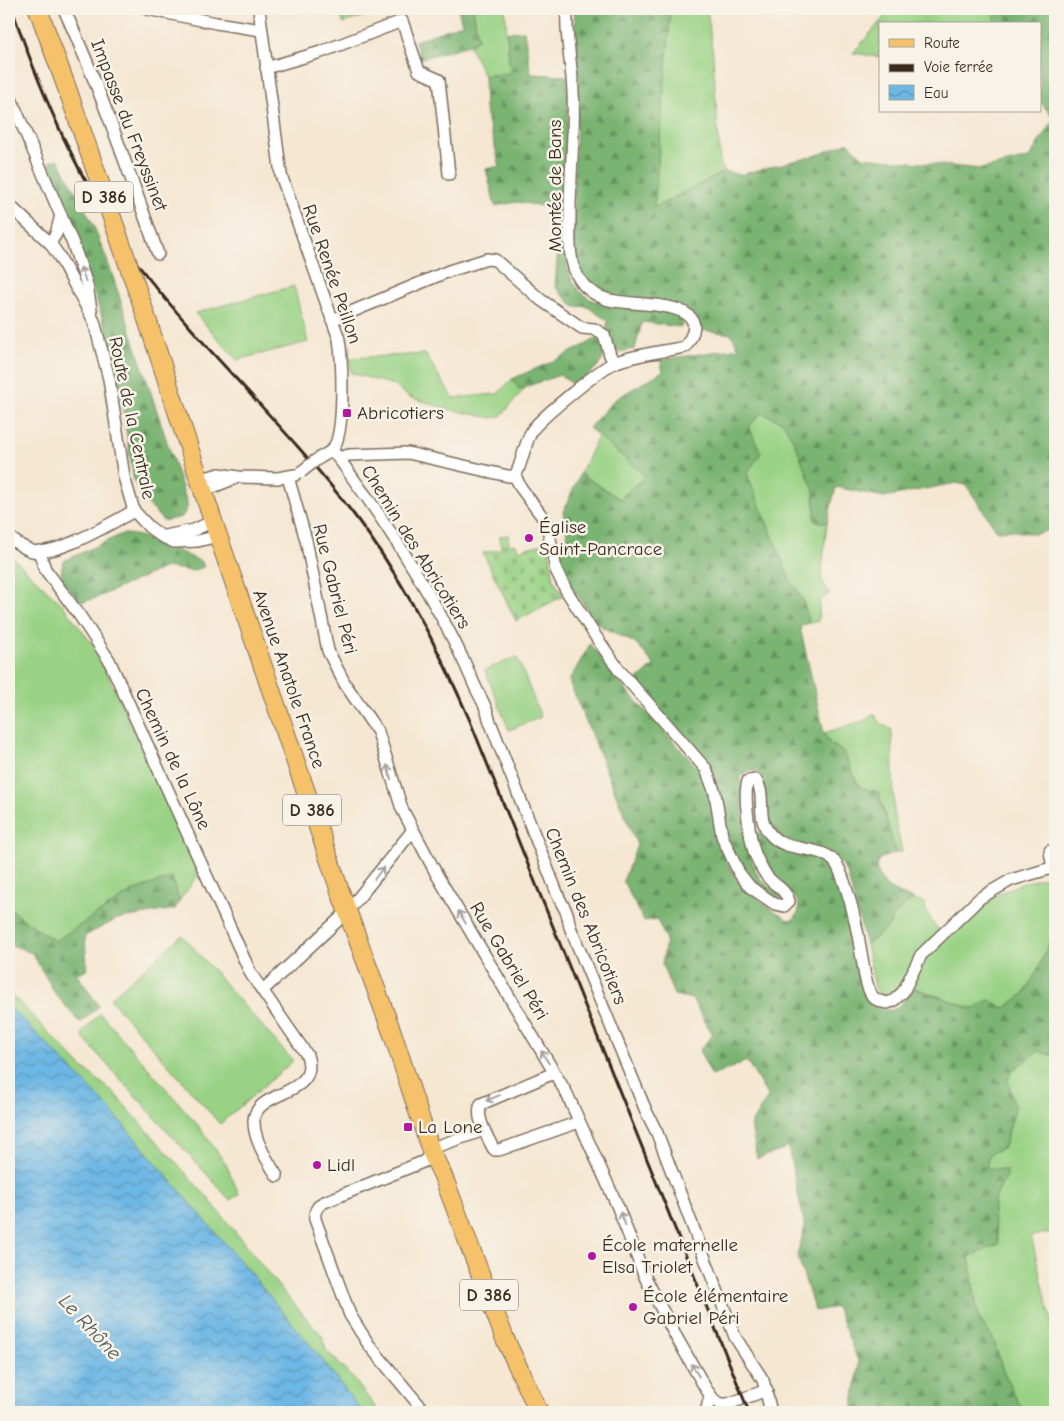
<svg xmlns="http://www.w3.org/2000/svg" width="1064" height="1421" font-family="'Comic Neue',sans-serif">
  <defs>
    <pattern id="forest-firs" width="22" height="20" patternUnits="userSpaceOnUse" patternTransform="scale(1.25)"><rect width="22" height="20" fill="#7ab472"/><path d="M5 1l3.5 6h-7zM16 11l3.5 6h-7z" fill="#65935d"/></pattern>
    <pattern id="cemetery-stones" width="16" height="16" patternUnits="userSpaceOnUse" patternTransform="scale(1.25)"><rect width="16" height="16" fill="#99d284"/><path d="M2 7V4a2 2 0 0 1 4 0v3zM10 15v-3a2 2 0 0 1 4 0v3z" fill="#85b472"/></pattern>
    <pattern id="water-waves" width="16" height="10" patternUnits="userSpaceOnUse" patternTransform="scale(1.25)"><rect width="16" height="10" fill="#6db7e5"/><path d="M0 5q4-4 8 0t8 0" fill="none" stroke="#5b95b9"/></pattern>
  </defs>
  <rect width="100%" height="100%" fill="#f7f3e8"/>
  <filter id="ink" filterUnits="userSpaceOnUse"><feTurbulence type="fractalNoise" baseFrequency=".02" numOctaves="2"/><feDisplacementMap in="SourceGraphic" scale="10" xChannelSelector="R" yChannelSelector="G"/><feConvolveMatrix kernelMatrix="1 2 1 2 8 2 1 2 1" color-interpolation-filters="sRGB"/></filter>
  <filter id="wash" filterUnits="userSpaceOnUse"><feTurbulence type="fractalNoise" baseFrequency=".0096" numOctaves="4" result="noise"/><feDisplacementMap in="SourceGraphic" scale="20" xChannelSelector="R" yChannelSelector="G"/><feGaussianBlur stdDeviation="1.12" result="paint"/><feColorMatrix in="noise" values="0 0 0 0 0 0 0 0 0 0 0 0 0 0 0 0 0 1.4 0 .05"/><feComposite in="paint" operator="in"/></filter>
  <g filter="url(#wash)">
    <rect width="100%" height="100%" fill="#f5e7d2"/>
    <!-- grass -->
    <g fill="#99d284" stroke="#6a7e51">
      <path d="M335 9H385L344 23Z"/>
      <path d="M473 9H505L510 73 484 76 469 45 478 39Z"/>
      <path d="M671 9H707L713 55 720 164 725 171 654 208Z"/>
      <path d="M891 9H993L995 24H880V57L853 53Z"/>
      <path d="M294 286 308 342 237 360 195 313Z"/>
      <path d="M425 354 453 398 497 394 512 379 519 389 527 386 501 416 492 418 451 410 409 397 394 385 351 373 350 358Z"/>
      <path d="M752 368 794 441 814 491 815 520 827 523 821 578 829 594 820 600 818 621 809 623 802 597 791 582 747 474 645 476 620 499 580 474 598 436 617 407Z"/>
      <path d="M13 558 62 604 96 649 199 874 179 901 172 878 133 891 55 941 23 919 9 907V559Z"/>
      <path d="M517 657 541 717 509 730 485 670Z"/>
      <path d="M874 713 880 723 892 730 894 814 902 852 896 853 878 792 860 787 855 778 843 751 830 744 824 733 866 720Z"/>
      <path d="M1055 875V929L1039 967 1024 994 1005 1008 974 1009 914 988C916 979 917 969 922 962 934 942 977 906 997 895 1013 885 1036 879 1055 875Z"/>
      <path d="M913 899 923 902 931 920 939 931 896 993C886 999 880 997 875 987L866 945 889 926 893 916Z"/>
      <path d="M182 935 293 1061 220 1124 110 999Z"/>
      <path d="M9 992 84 1069 111 1090 208 1198 280 1288 323 1337 326 1350 353 1378 379 1412H362L320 1357 240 1261 100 1098 9 1006Z"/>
      <path d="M100 1013 197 1124 226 1164 239 1194 230 1200 83 1038 82 1033Z"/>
      <path d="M1040 1050 1055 1057V1232L1031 1236 1055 1335V1389L1047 1406 1030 1412 1021 1407 1004 1374 993 1338 978 1317 969 1256 999 1243 993 1216 994 1201 1008 1171 986 1167 989 1154 1004 1147 1015 1109 1008 1080 1011 1071Z"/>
    </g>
    <!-- forest -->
    <g fill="url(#forest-firs)" stroke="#5a6f48">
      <path d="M458 9H473L478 39 469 45 420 59 415 41 462 24Z"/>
      <path d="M574 9H671L654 208 725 171 739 175 821 154 848 142 863 157 981 169 1029 158 1054 118 1040 102V24H995L993 10 1055 9V529L1034 534 1009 530 997 531 966 485 956 483 884 497 836 487 827 523 815 521 814 491 794 441 783 422 761 413 749 427 761 453 747 474 791 582C801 596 806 607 809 623L800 627 824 733 830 744 843 751 855 778 860 787 878 792 896 853 879 859 876 867C885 892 891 889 913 899L893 916 889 926 866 945 848 876 842 864C823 856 789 847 775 833 758 818 775 752 740 776 742 800 746 864 762 881 767 886 775 890 781 894L782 898 777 899 751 880 739 867 732 850 724 820 717 784 633 684 654 665 637 644 597 624 563 574 558 546 568 539 563 512 580 474 620 499 645 476 589 428 614 400 663 371 660 360 739 348 731 334 702 330 695 316 615 298 596 291 580 273 574 254V183L579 74Z"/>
      <path d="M524 31 531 74 567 76 568 112 563 201 567 268 572 280 579 291 590 299 605 305 660 310 680 315 684 321 681 327 642 322 635 349 617 352 606 330 608 321 586 306 574 307 555 287 561 209 517 202 495 206 486 169 500 166 485 109 484 76 510 73 507 32Z"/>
      <path d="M58 159 93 224 110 268 188 506 182 517 163 521 142 497 134 481 119 385 109 337 49 162Z"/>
      <path d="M598 338C617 359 589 373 574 385L560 375 519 389 512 379 558 359Z"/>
      <path d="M122 534C146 533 179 552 202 562L204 567 192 571 166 567 96 598 82 602C69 588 55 581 64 561Z"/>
      <path d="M590 644 626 690 698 768C713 792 711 819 720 845 733 885 755 897 788 920L794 919 799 911 798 902 764 866 754 836 760 832 773 845 786 851 823 859 835 870 850 917 867 997 871 1003 884 1010H893L901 1004 914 988 974 1009 988 1000 1005 1008 1024 994 1039 967 1055 929V988L1050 995 1055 1003V1057L1039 1051 1011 1071 1008 1080 1015 1109 1004 1147 989 1154 986 1167 1008 1171 994 1201 993 1216 999 1244 969 1257 978 1317 993 1338 1004 1374 1021 1407 1030 1412H852L859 1363 836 1307 815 1311 797 1255 805 1227 788 1147 757 1159 751 1124 768 1097 747 1061 712 1076 699 1050 713 1035 692 999 674 995 662 965 666 940 657 919 644 921 623 881 637 845 569 681Z"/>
      <path d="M172 877 179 901 175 909 117 919 85 936 87 970 76 973 99 1006 80 1023 56 995 32 953 9 944V907L23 919 55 941 133 891Z"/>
    </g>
    <!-- cemetery -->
    <path fill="url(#cemetery-stones)" stroke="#6a7e51" d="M509 535 508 539 510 545 516 544 518 550 548 543 554 580 563 596 516 621 483 553 501 549 500 536Z"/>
    <!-- water -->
    <path fill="url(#water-waves)" stroke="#547082" d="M9 1006 100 1098 240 1261 320 1357 362 1412H9Z"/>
  </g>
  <g filter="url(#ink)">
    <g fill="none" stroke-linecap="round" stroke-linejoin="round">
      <defs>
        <g id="minor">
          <path d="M64 9C100 88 129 172 158 254"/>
          <path d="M147 9 216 23 261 30"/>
          <path d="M259 9 281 175 339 339C342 359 346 435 332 450 327 454 320 457 315 461"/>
          <path d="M266 68 321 52 402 21 419 71 439 80 449 174"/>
          <path d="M9 94 73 244 87 285 91 310"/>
          <path d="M9 205 50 243 59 256 94 321 109 379 124 477 134 511 149 527 161 536 174 542 198 541 218 536"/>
          <path d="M50 243 56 234 61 215"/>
          <path d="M332 320 449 271 487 259 495 260 541 300 582 328 594 329 604 335 610 355 615 363"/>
          <path d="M332 450C344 464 354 481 366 496 407 555 446 618 474 684 479 696 487 706 489 719L559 898 567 913 570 927 646 1111 657 1133 735 1337 763 1380 771 1412"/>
          <path d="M338 458 349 455 408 453 508 476H515C523 462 524 443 533 429 542 417 601 368 614 363 636 354 662 352 685 347 722 296 631 308 606 299 595 295 586 290 580 280 567 262 570 234 570 213 570 173 575 132 573 92 572 65 565 36 567 9"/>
          <path d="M515 476 521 488 547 523 556 570 566 590 596 637 619 670 706 769 715 793 722 836 739 873 750 887 775 904 784 906 789 901C785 888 774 886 766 875 762 869 758 862 755 854 750 840 743 795 748 781L756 780C767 796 755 817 770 834 787 855 822 842 837 865 842 874 845 884 848 894 854 913 858 933 861 953 864 967 864 982 871 994 874 1000 881 1002 887 1003L893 1001 903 992 921 955 980 898 1011 880 1055 867"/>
          <path d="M288 477 306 540 328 651 345 684 378 732 402 809 437 875 567 1094 617 1205 645 1277 674 1333 706 1389 714 1400 721 1404H728L767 1390"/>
          <path d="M199 480 219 474 238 477 278 478 295 475"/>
          <path d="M203 491 238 477"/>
          <path d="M165 536 194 530 213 521"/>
          <path d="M9 537C15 542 24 548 32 551 56 557 111 523 134 511"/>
          <path d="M39 551 45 569 80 616 109 660 251 974 307 1055C321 1097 256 1089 254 1120 253 1139 267 1160 277 1176"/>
          <path d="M1050 851 1053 868"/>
          <path d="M263 990 348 911 413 830"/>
          <path d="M554 1073 481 1104C475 1117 487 1136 493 1148L495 1150H499L579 1122"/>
          <path d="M425 1412 369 1345 350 1315 315 1219C314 1212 316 1208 322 1203L425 1161 431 1151 438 1146 484 1130"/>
          <path d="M706 1412 710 1397"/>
        </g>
        <g id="primary">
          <path d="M38 9 68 91"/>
          <path d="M142 304 213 521 341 894 393 1035 431 1151 443 1176 505 1339 539 1412"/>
        </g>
      </defs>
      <!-- minor casing -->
      <use href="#minor" stroke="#7c6c5d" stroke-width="14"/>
      <!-- primary casing -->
      <use href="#primary" stroke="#7c6c5d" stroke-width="20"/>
      <!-- minor -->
      <use href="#minor" stroke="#fff" stroke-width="11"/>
      <!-- primary -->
      <use href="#primary" stroke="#f5c16b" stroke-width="18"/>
      <!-- rail -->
      <path stroke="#3b2a1e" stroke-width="3" d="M12 9C44 101 79 182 136 262 158 292 184 320 208 348 258 403 310 457 355 516 403 579 439 649 470 721L749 1412"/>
      <defs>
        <path id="minor-bridge" d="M301 472 315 461"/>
        <path id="primary-bridge" d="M68 91 142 304"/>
      </defs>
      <!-- minor-bridge casing -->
      <use href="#minor-bridge" stroke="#7c6c5d" stroke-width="14" stroke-linecap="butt"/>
      <!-- primary-bridge casing -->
      <use href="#primary-bridge" stroke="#7c6c5d" stroke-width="20" stroke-linecap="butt"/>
      <!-- minor-bridge -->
      <use href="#minor-bridge" stroke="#fff" stroke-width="11"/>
      <!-- primary-bridge -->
      <use href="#primary-bridge" stroke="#f5c16b" stroke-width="18"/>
    </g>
    <!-- one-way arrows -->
    <defs><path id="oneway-shaft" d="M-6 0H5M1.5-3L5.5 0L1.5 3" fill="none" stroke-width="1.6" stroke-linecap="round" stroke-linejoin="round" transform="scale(1.25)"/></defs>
    <g stroke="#a79f9a">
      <use href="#oneway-shaft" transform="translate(83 274) rotate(-110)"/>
      <use href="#oneway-shaft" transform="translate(389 772) rotate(-106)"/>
      <use href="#oneway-shaft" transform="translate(379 873) rotate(-53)"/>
      <use href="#oneway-shaft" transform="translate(462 917) rotate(-121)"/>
      <use href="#oneway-shaft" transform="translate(545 1057) rotate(-121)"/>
      <use href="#oneway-shaft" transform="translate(493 1098) rotate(157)"/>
      <use href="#oneway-shaft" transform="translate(623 1219) rotate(-111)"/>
      <use href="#oneway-shaft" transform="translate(695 1370) rotate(-120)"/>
    </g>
  </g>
  <!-- markers -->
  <g fill="#b5179e" stroke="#f7f3e8" stroke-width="2">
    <rect x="342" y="408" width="10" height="10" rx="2.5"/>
    <circle cx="529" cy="538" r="5"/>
    <rect x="403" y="1122" width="10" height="10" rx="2.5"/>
    <circle cx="317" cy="1165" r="5"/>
    <circle cx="592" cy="1256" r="5"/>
    <circle cx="633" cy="1307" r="5"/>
  </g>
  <g text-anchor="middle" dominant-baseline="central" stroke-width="5" stroke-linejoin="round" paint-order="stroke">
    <!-- shield labels -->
    <g fill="#f7f3e8" stroke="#73665b" stroke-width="1">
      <rect x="75" y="181.5" width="58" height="31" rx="4"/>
      <rect x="283" y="794.5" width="58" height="31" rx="4"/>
      <rect x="460" y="1279.5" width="58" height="31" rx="4"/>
    </g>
    <g font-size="18" font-weight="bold" fill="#3b2a1e">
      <text x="104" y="197">D 386</text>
      <text x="312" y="810">D 386</text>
      <text x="489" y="1295">D 386</text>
    </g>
    <!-- street labels -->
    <g font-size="19" fill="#3b2a1e" stroke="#f7f3e8">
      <text transform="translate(129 125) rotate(69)">Impasse du Freyssinet</text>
      <text transform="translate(555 186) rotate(-90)">Montée de Bans</text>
      <text transform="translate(332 274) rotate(71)">Rue Renée Peillon</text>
      <text transform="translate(132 418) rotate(78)">Route de la Centrale</text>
      <text transform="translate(416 547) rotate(58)">Chemin des Abricotiers</text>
      <text transform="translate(335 589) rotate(76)">Rue Gabriel Péri</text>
      <text transform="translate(289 679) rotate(71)">Avenue Anatole France</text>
      <text transform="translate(173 759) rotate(65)">Chemin de la Lône</text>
      <text transform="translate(586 916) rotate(68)">Chemin des Abricotiers</text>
      <text transform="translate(509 961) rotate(59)">Rue Gabriel Péri</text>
    </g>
    <!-- poi labels -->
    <g font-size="19" fill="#3b2a1e" stroke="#f7f3e8" text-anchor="start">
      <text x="357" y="413">Abricotiers</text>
      <text x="539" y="527">Église<tspan x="539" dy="22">Saint-Pancrace</tspan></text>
      <text x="418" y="1127">La Lone</text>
      <text x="327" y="1165">Lidl</text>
      <text x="602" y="1245">École maternelle<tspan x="602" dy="22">Elsa Triolet</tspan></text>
      <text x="643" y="1296">École élémentaire<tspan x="643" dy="22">Gabriel Péri</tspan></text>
    </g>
    <!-- water labels -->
    <g font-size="20" font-style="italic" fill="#4a545a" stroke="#f7f3e8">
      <text transform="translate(90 1327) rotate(47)">Le Rhône</text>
    </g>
  </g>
  <!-- margin -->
  <rect width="1064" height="1421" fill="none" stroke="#f7f3e8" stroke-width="30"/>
  <!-- legend -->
  <rect x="879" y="22" width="162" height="90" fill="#f7f3e8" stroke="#aca397"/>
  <rect x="889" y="39" width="25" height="8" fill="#f5c16b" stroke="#aca397"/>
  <text x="924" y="48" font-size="15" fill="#3b2a1e">Route</text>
  <rect x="889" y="64" width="25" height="8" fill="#3b2a1e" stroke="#aca397"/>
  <text x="924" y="72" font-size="15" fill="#3b2a1e">Voie ferrée</text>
  <rect x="889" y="85" width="25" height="15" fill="url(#water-waves)" stroke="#aca397"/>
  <text x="924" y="98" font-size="15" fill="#3b2a1e">Eau</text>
</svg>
